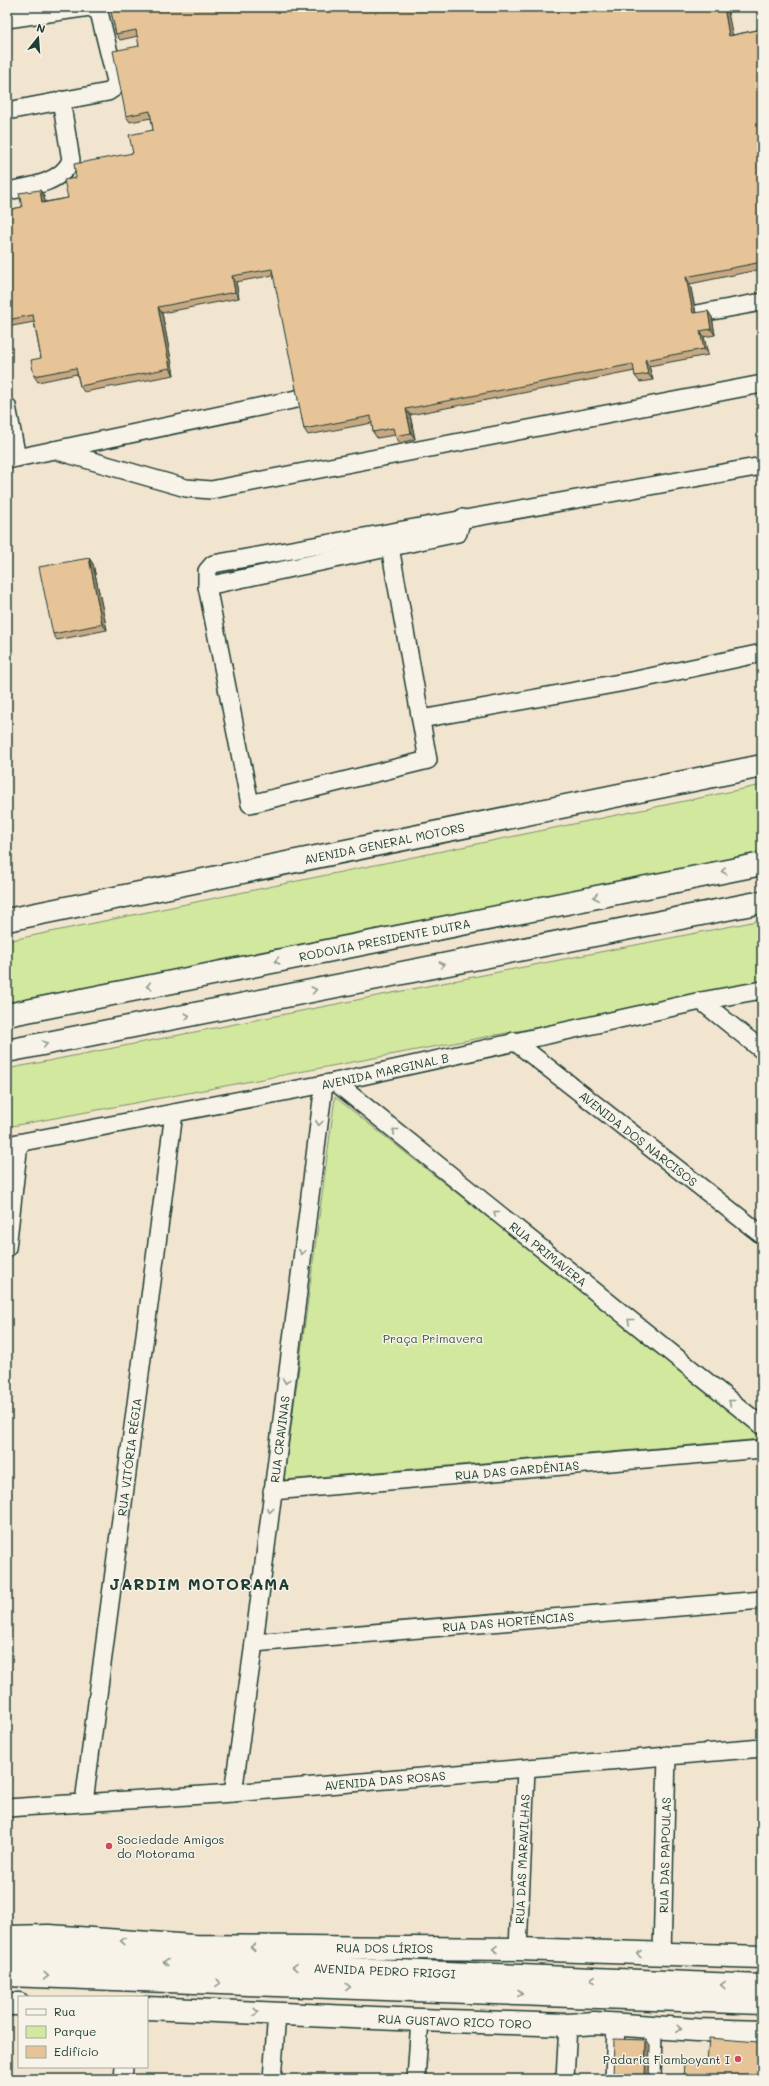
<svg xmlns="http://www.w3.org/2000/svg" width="769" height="2086" font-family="Mali,sans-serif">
  <rect width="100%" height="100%" fill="#f2e5d0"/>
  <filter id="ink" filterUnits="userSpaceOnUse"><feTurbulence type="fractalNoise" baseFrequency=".025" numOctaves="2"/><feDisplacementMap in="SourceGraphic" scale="8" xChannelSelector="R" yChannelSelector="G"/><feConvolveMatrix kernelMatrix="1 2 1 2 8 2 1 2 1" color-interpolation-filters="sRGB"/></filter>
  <g filter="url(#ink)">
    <!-- green -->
    <g fill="#d2e89e" stroke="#789269">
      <path d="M762 785V853L7 1003V941Z"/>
      <path d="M762 920V985L7 1127V1069Z"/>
      <path d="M335 1097 762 1434V1439L284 1480Z"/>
    </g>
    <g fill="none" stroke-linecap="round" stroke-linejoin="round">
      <defs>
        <g id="minor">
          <path d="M7 19 90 7 99 12 116 81 114 88 108 92 7 111"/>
          <path d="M7 191C29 187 62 183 71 160L61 100"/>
          <path d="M696 314 762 302"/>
          <path d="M7 406 17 458"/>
          <path d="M54 450 186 488 211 490 762 384"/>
          <path d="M7 460 301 398"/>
          <path d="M390 547 428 760 250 804 207 586V571L213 564 762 466"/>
          <path d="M207 586 458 533 462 518"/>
          <path d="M421 719 636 680 762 653"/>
          <path d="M701 1001 762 1050"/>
          <path id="s1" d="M514 1041 762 1235"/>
          <path id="s2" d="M335 1082 762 1426"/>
          <path id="s3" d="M7 1145 335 1082 701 1001 762 990"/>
          <path d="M7 1248 19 1143"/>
          <path id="s4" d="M272 1491 762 1449"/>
          <path id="s5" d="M254 1643 762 1600"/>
          <path id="s6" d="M233 1793 254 1643 324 1084"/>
          <path id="s7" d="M84 1802 174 1113"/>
          <path id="s8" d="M7 1808 233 1793 762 1748"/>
          <path id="s9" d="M518 1949 526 1769"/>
          <path id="s10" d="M662 1954 667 1755"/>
          <path d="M123 2079 124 2067"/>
          <path d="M272 2079 277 2013"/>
          <path d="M416 2079 420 2020"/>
          <path d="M565 2079 568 2025"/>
          <path d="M614 2079 616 2025"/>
          <path d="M652 2079 653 2027"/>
        </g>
        <g id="major">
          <path id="s11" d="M7 920 762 766"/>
          <path id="s12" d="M7 1937 49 1936 193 1946 518 1949 762 1957"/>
          <path id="s13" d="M7 1955 762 1986"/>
          <path d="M7 1975 762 2003"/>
          <path d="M7 2004H19"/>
          <path id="s14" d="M147 2008 420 2020 568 2025 594 2023 697 2030 762 2032"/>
        </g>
        <g id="highway">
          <path id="s15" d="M7 1015 762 864"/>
          <path d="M7 1051 762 902"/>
        </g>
      </defs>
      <!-- minor casing -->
      <use href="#minor" stroke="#1f3d34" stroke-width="20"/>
      <!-- major casing -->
      <use href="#major" stroke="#1f3d34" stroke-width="25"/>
      <!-- highway casing -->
      <use href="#highway" stroke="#1f3d34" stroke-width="25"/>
      <!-- minor -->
      <use href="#minor" stroke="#f7f3e8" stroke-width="17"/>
      <!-- major -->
      <use href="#major" stroke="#f7f3e8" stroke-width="22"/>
      <!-- highway -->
      <use href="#highway" stroke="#f7f3e8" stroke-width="22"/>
    </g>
    <!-- wall -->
    <g fill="#c6a983" stroke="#1f3d34">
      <path d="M110 7 732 35 762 29V269L690 284 696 313 712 317 715 335 704 337 708 355 649 366 653 380 640 382 635 376V371L410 415 415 439 400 443 395 436V435L377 438 373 432 372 423 308 435 304 429 274 275 236 282 239 298 162 313 174 375 84 392 80 386 77 374 38 382 34 376 41 358 34 322 7 327V210L22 207 40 190 44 196 45 202 68 198 76 178 133 153 153 130 151 118 130 122 126 116 139 46 138 36 120 40 116 34Z"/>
      <path d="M89 558 93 564 107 630 57 640 53 634Z"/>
    </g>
    <!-- shaded-wall -->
    <g fill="#a1896a" stroke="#1f3d34">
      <path d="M724 7H727L734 42 729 36Z"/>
      <path d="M40 190 44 196 46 209 42 203Z"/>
      <path d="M232 276 236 282 239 298 235 292Z"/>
      <path d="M686 277 690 284 697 319 693 313Z"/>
      <path d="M158 307 162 313 174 375 170 368Z"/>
      <path d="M708 311 712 317 715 335 711 329Z"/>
      <path d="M700 331 704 337 708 355 704 349Z"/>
      <path d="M645 360 649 366 653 380 648 374Z"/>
      <path d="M406 409 410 415 415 439 411 433Z"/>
      <path d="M89 558 93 564 107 630 102 624Z"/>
      <path d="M646 2040 650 2046 649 2079H645Z"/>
      <path d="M759 2042 762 2046V2079H757Z"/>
    </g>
    <!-- building -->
    <g fill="#e6c498" stroke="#1f3d34">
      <path d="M110 7H724L729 36 762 29V262L686 277 693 313 708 311 711 329 700 331 704 349 645 360 648 374 635 376 633 364 406 409 411 433 395 436 393 428 373 432 371 416 304 429 272 269 232 276 235 292 158 307 170 368 80 386 76 368 34 376 31 360 41 358 33 315 7 320V210L22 207 19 193 40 190 42 203 68 198 64 180 76 178 74 164 133 153 129 135 153 130 150 111 126 116 113 51 139 46 136 30 116 34Z"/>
      <path d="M89 558 102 624 53 634 39 567Z"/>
      <path d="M709 2038 759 2042 757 2079H683L684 2061 707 2062Z"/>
      <path d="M614 2039 646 2040 645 2079H613Z"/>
    </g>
    <!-- one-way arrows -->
    <defs><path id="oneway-chevron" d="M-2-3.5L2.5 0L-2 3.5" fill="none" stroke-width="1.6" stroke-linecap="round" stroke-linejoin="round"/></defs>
    <g stroke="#8b988e">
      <use href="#oneway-chevron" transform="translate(724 871) rotate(169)"/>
      <use href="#oneway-chevron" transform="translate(596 897) rotate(169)"/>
      <use href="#oneway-chevron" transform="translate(277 961) rotate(169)"/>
      <use href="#oneway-chevron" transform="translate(442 965) rotate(-11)"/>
      <use href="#oneway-chevron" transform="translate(149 986) rotate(169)"/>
      <use href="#oneway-chevron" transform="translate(314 990) rotate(-11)"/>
      <use href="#oneway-chevron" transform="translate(187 1016) rotate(-11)"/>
      <use href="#oneway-chevron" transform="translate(45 1044) rotate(-11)"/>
      <use href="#oneway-chevron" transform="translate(319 1123) rotate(97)"/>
      <use href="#oneway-chevron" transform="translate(395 1131) rotate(-141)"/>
      <use href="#oneway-chevron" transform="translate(496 1213) rotate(-141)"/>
      <use href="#oneway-chevron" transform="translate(302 1252) rotate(97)"/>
      <use href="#oneway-chevron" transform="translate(630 1321) rotate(-141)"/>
      <use href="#oneway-chevron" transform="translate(286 1381) rotate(97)"/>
      <use href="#oneway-chevron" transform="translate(731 1402) rotate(-142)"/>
      <use href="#oneway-chevron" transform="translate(270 1510) rotate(97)"/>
      <use href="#oneway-chevron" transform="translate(123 1941) rotate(-176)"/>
      <use href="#oneway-chevron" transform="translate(253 1947) rotate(-179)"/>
      <use href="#oneway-chevron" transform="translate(495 1949) rotate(-179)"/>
      <use href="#oneway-chevron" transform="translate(639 1954) rotate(-179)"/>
      <use href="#oneway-chevron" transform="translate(166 1962) rotate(-178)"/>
      <use href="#oneway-chevron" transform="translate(295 1967) rotate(-178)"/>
      <use href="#oneway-chevron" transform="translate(46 1976) rotate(2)"/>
      <use href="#oneway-chevron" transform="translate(593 1979) rotate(-178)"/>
      <use href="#oneway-chevron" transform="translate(218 1983) rotate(3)"/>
      <use href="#oneway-chevron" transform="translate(723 1985) rotate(-178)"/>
      <use href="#oneway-chevron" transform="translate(348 1987) rotate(2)"/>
      <use href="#oneway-chevron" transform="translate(520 1993) rotate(2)"/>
      <use href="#oneway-chevron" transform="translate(256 2012) rotate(3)"/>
      <use href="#oneway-chevron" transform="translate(679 2029) rotate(4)"/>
    </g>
  </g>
  <!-- markers -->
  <g fill="#d1495b" stroke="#f7f3e8" stroke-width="1.5">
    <circle cx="109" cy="1846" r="4"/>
    <circle cx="738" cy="2059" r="4"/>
  </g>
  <g text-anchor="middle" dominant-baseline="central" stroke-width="3" stroke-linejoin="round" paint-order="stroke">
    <!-- street labels -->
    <g font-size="12" fill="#1f3d34" stroke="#f7f3e8">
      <text stroke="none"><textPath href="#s11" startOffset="385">AVENIDA GENERAL MOTORS</textPath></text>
      <text stroke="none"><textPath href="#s15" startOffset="385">RODOVIA PRESIDENTE DUTRA</textPath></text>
      <text stroke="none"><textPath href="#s3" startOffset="385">AVENIDA MARGINAL B</textPath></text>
      <text stroke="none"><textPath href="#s1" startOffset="158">AVENIDA DOS NARCISOS</textPath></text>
      <text stroke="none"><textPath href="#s2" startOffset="274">RUA PRIMAVERA</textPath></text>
      <text stroke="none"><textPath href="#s6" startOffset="357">RUA CRAVINAS</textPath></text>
      <text stroke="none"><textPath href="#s7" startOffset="348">RUA VITÓRIA RÉGIA</textPath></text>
      <text stroke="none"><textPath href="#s4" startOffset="246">RUA DAS GARDÊNIAS</textPath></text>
      <text stroke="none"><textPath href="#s5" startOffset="255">RUA DAS HORTÊNCIAS</textPath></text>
      <text stroke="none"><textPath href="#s8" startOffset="379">AVENIDA DAS ROSAS</textPath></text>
      <text stroke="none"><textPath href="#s10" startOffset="99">RUA DAS PAPOULAS</textPath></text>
      <text stroke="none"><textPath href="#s9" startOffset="90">RUA DAS MARAVILHAS</textPath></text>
      <text stroke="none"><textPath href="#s12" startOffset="378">RUA DOS LÍRIOS</textPath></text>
      <text stroke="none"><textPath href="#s13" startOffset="378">AVENIDA PEDRO FRIGGI</textPath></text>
      <text stroke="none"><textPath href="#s14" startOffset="308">RUA GUSTAVO RICO TORO</textPath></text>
    </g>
    <!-- park labels -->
    <g font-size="12" fill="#3a5744" stroke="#f7f3e8">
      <text x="433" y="1338">Praça Primavera</text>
    </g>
    <!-- poi labels -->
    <g font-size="12" fill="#1f3d34" stroke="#f7f3e8" text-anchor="start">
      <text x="117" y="1839">Sociedade Amigos<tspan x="117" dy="14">do Motorama</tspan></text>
      <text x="730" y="2059" text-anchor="end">Padaria Flamboyant I</text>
    </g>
    <!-- district labels -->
    <g font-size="16" font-weight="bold" letter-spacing="1" fill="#1f3d34" stroke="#f7f3e8">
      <text x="200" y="1583">JARDIM MOTORAMA</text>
    </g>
  </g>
  <!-- margin -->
  <rect width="769" height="2086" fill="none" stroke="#f7f3e8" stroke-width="24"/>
  <rect x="12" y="12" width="745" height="2062" fill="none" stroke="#1f3d34" stroke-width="1.5" filter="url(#ink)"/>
  <!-- legend -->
  <rect x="18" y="1996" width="130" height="72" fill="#f7f3e8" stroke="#a1aaa0"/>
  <rect x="26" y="2009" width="20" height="6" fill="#f7f3e8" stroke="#a1aaa0"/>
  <text x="54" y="2016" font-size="12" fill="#1f3d34">Rua</text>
  <rect x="26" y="2026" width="20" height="12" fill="#d2e89e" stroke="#a1aaa0"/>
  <text x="54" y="2036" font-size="12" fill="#1f3d34">Parque</text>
  <rect x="26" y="2046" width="20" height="12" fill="#e6c498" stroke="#a1aaa0"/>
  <text x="54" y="2056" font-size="12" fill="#1f3d34">Edifício</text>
  <!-- north arrow -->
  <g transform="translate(38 38) rotate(17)" stroke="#f7f3e8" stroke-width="3" paint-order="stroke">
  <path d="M0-3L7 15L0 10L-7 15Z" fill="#1f3d34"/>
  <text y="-6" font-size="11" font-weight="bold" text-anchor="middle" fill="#1f3d34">N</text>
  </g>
</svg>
